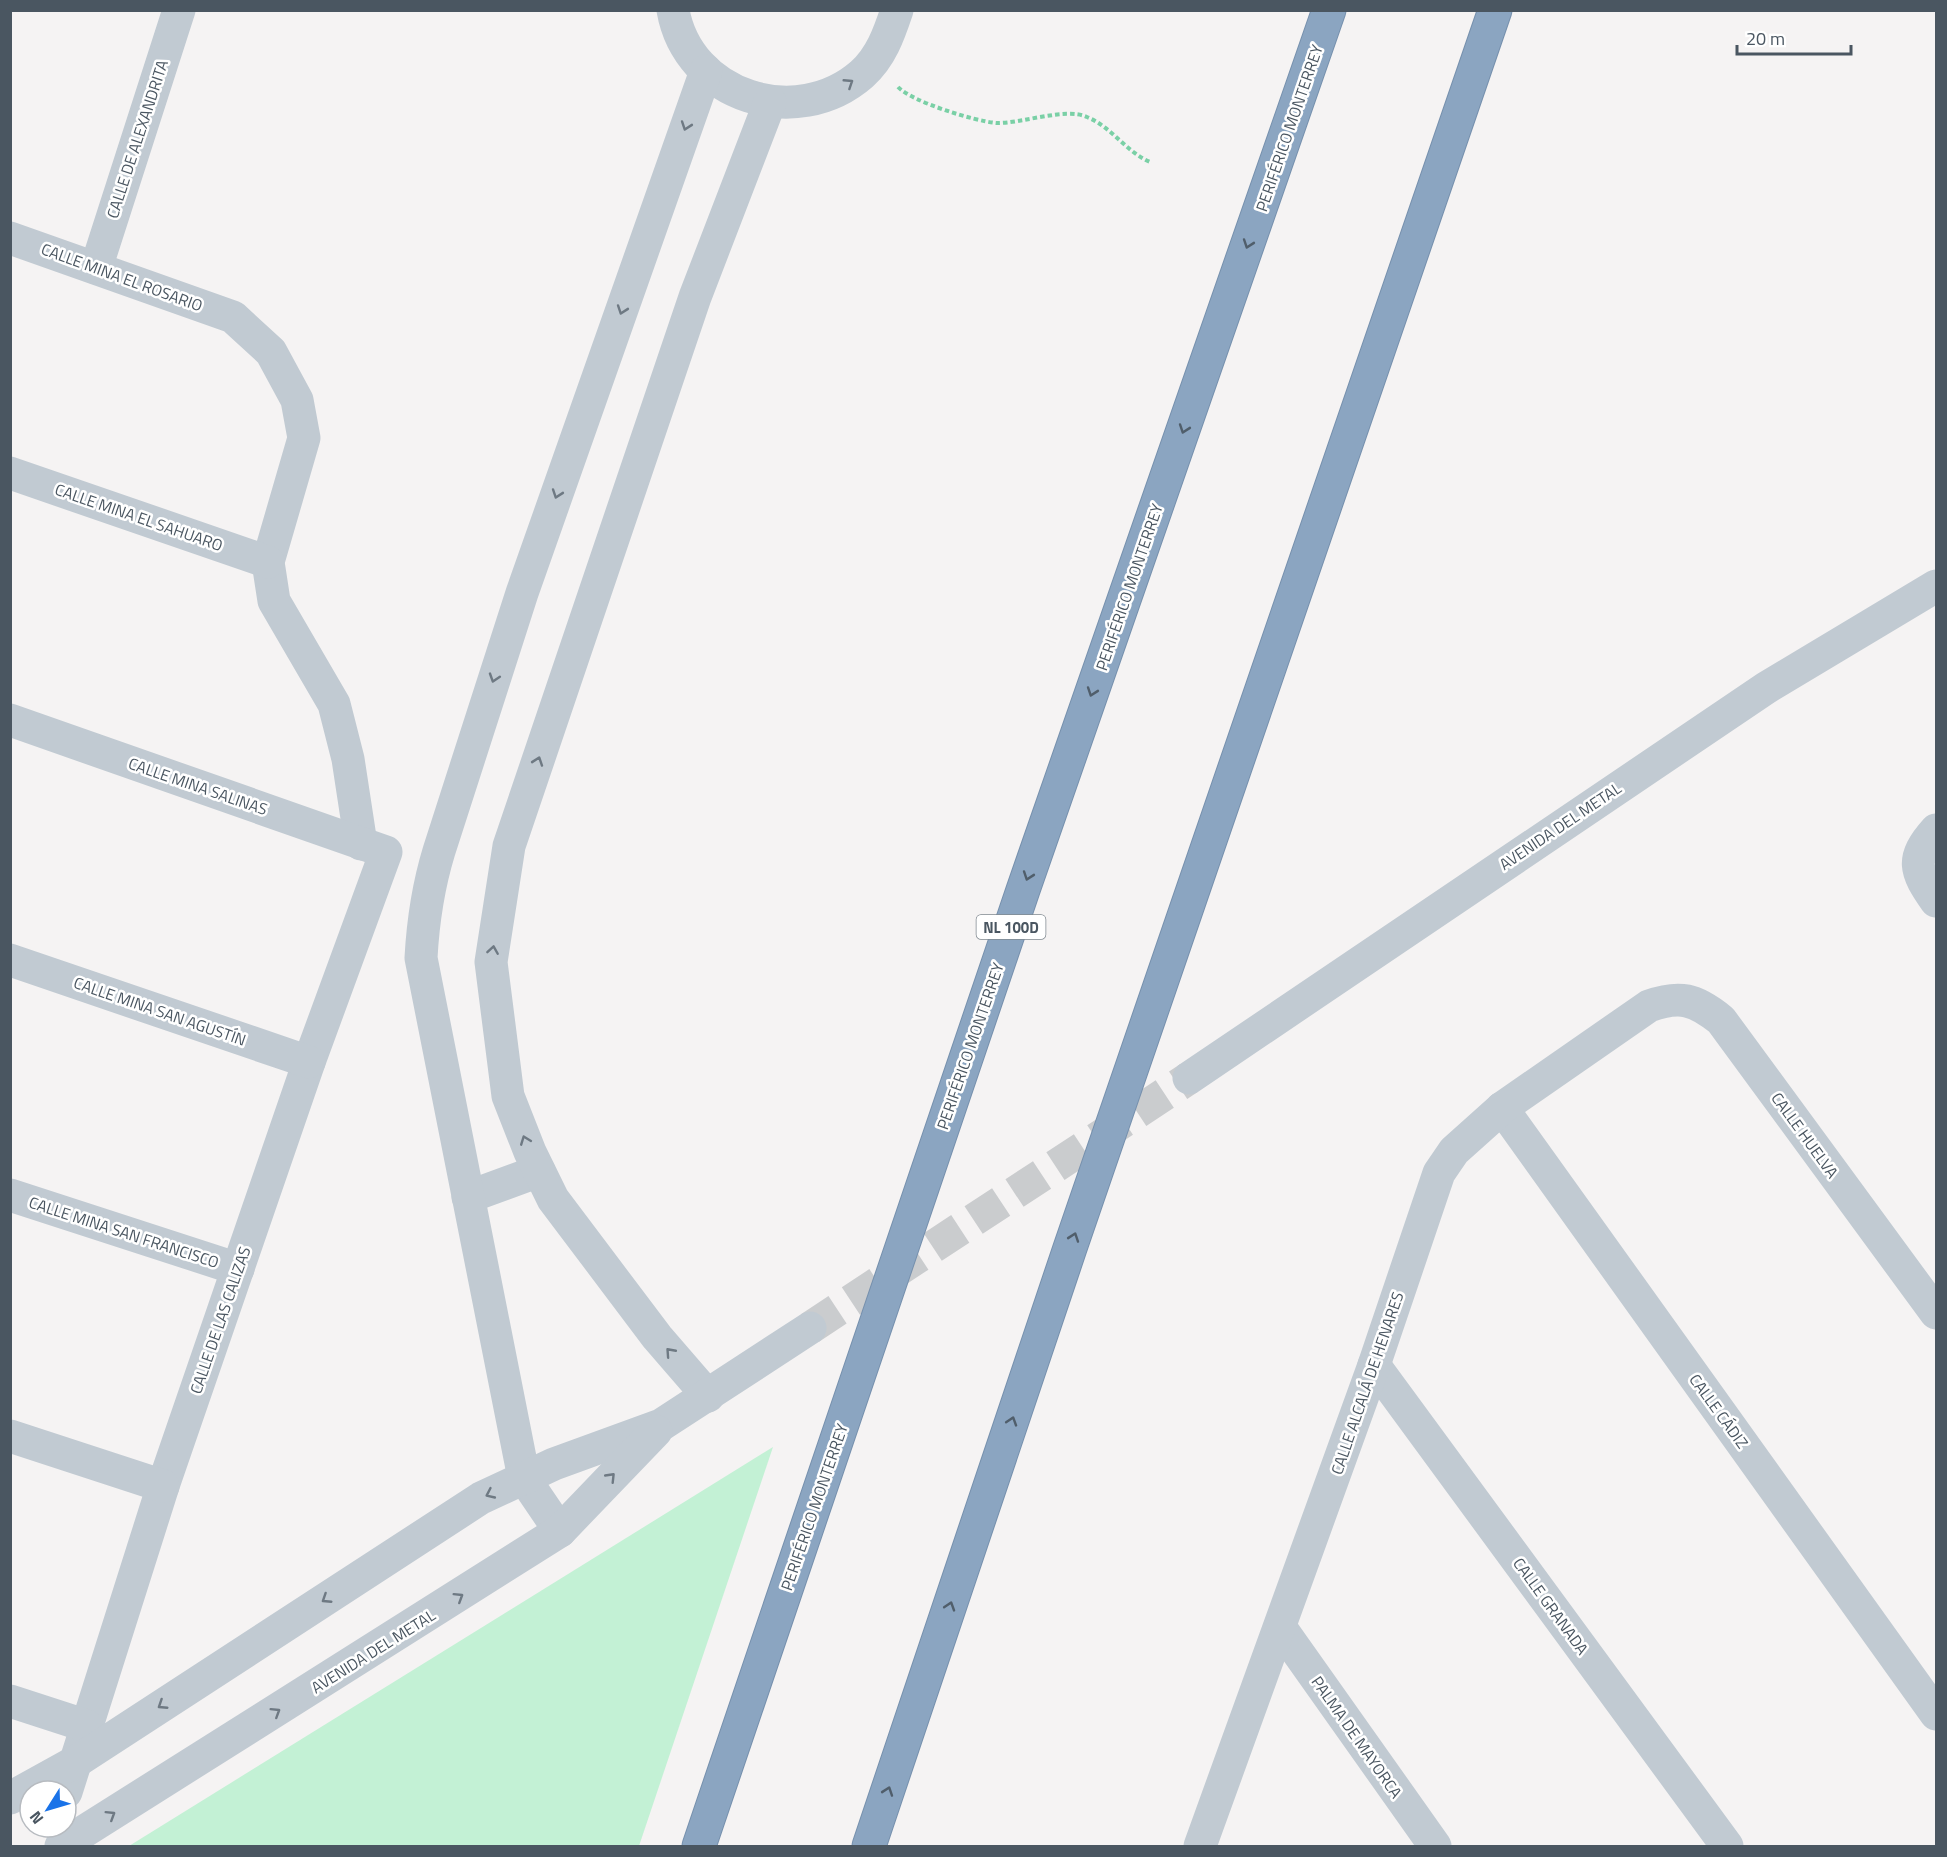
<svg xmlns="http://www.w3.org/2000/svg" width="1947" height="1857" font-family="'Titillium Web',sans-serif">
  <rect width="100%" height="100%" fill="#f5f3f3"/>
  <!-- green -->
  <path fill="#c3f1d5" d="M773 1447 639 1846H129Z"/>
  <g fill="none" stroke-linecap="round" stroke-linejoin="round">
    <!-- tertiary-tunnel -->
    <path stroke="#caccce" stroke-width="33" stroke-dasharray="33 16" stroke-linecap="butt" d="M810 1328 1189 1078"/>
    <defs>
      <g id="motorway">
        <path d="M699 1846 1023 890 1329 10"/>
        <path d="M869 1846 1070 1248 1495 10"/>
      </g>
    </defs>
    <!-- motorway casing -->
    <use href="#motorway" stroke="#7690ad" stroke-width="35"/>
    <!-- path -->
    <path stroke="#7ad0a6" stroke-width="4" stroke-dasharray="4.5 3" stroke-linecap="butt" d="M898 87C912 102 975 121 996 123 1020 124 1066 107 1087 117 1112 127 1126 152 1150 162"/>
    <!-- minor -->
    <g stroke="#c1cad2" stroke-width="33">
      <path d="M10 238 233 317 271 352 297 400 304 438 268 562 274 601 334 704 348 759 361 844"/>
      <path d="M96 268 179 10"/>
      <path d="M10 473 268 562"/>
      <path d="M10 720 386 852 309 1062 163 1486 66 1792"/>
      <path d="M1936 830C1910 859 1915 871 1936 901"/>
      <path d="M10 960 309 1062"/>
      <path d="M1502 1108 1936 1714"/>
      <path d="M10 1195 238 1269"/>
      <path d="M1374 1365 1727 1846"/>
      <path d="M10 1436 163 1486"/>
      <path d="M1280 1627 1435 1846"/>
      <path d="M10 1701 87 1726"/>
      <path d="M1200 1846 1374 1365 1439 1173 1454 1151 1502 1108 1649 1006C1680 995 1695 999 1721 1020L1936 1313"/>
    </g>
    <!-- tertiary -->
    <g stroke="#c1cad2" stroke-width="33">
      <path d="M673 10C688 97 797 131 862 74 881 57 889 34 897 10"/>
      <path d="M1189 1078 1766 688 1936 586"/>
      <path d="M468 1197 539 1171"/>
      <path d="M708 1396 657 1337 553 1199 530 1152 508 1096 491 962 509 846 695 297 770 102"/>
      <path d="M560 1531 524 1478 421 958C423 921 428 887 439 851L522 593 706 71"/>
      <path d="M10 1798 77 1761 481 1498 554 1464 661 1425 810 1328"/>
      <path d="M61 1846 560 1531 656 1431"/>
    </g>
    <!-- motorway -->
    <use href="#motorway" stroke="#8ba5c1" stroke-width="33"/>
  </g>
  <!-- one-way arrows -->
  <defs><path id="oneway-chevron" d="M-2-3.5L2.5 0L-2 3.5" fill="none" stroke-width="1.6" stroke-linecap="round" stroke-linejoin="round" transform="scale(1.5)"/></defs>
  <g stroke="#6e7983">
    <use href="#oneway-chevron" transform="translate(849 83) rotate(-33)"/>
    <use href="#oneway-chevron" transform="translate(686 126) rotate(109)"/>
    <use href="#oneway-chevron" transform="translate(622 310) rotate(109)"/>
    <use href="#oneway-chevron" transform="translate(557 494) rotate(109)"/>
    <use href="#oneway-chevron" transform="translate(494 678) rotate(108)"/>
    <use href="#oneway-chevron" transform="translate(538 761) rotate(-71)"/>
    <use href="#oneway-chevron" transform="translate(493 950) rotate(-81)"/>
    <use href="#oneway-chevron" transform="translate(525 1140) rotate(-111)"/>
    <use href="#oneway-chevron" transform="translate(670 1352) rotate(-132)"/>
    <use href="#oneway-chevron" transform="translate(611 1477) rotate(-46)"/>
    <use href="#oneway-chevron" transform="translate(490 1494) rotate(155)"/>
    <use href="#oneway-chevron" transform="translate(459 1597) rotate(-32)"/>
    <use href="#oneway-chevron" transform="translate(326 1599) rotate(147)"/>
    <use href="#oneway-chevron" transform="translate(162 1705) rotate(147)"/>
    <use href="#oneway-chevron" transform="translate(276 1712) rotate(-32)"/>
    <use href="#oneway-chevron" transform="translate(111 1815) rotate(-32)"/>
  </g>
  <g stroke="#505e6b">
    <use href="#oneway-chevron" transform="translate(1248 244) rotate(109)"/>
    <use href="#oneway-chevron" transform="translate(1184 429) rotate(109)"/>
    <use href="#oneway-chevron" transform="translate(1092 692) rotate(109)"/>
    <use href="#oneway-chevron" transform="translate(1028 876) rotate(109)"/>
    <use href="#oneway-chevron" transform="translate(1074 1237) rotate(-71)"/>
    <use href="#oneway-chevron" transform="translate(1012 1421) rotate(-72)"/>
    <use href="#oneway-chevron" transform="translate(950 1606) rotate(-72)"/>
    <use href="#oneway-chevron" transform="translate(888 1791) rotate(-71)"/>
  </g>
  <g text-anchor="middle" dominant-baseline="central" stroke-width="5" stroke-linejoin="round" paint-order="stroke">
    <!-- shield labels -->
    <rect fill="#fff" stroke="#808990" stroke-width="1.5" x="976.5" y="915" width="69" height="24" rx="4.5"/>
    <g font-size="15" font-weight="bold" fill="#4a5661">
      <text x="1011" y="927">NL 100D</text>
    </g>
    <!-- street labels -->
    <g font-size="16" fill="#4a5661" stroke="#fff">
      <text transform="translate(1289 128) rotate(-71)">PERIFÉRICO MONTERREY</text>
      <text transform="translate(137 139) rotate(-72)">CALLE DE ALEXANDRITA</text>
      <text transform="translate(122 277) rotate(20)">CALLE MINA EL ROSARIO</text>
      <text transform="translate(139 517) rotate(19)">CALLE MINA EL SAHUARO</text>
      <text transform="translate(1129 587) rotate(-71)">PERIFÉRICO MONTERREY</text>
      <text transform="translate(198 786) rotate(19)">CALLE MINA SALINAS</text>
      <text transform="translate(1560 826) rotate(-34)">AVENIDA DEL METAL</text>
      <text transform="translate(160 1011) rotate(19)">CALLE MINA SAN AGUSTÍN</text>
      <text transform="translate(970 1046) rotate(-71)">PERIFÉRICO MONTERREY</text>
      <text transform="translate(1805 1135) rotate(54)">CALLE HUELVA</text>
      <text transform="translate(124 1232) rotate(18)">CALLE MINA SAN FRANCISCO</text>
      <text transform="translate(220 1320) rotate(-71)">CALLE DE LAS CALIZAS</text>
      <text transform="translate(1367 1383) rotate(-71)">CALLE ALCALÁ DE HENARES</text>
      <text transform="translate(1719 1411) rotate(54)">CALLE CÁDIZ</text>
      <text transform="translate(814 1507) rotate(-71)">PERIFÉRICO MONTERREY</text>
      <text transform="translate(1551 1606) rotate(54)">CALLE GRANADA</text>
      <text transform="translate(373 1651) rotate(-32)">AVENIDA DEL METAL</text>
      <text transform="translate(1357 1737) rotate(55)">PALMA DE MAYORCA</text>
    </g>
  </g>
  <!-- border -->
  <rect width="1947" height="1857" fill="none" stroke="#4a5661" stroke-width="24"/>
  <!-- north arrow -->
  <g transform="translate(48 1809) rotate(233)"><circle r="28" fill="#ffffff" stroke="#b7bbc0" stroke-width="1.5"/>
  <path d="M0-4.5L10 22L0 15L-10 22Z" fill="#1a73e8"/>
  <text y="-9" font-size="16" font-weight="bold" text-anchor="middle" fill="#4a5661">N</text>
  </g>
  <!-- scale -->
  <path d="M1737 45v9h114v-9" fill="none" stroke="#4a5661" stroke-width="3"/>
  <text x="1746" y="45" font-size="18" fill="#4a5661" stroke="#ffffff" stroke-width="4.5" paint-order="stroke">20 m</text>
</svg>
